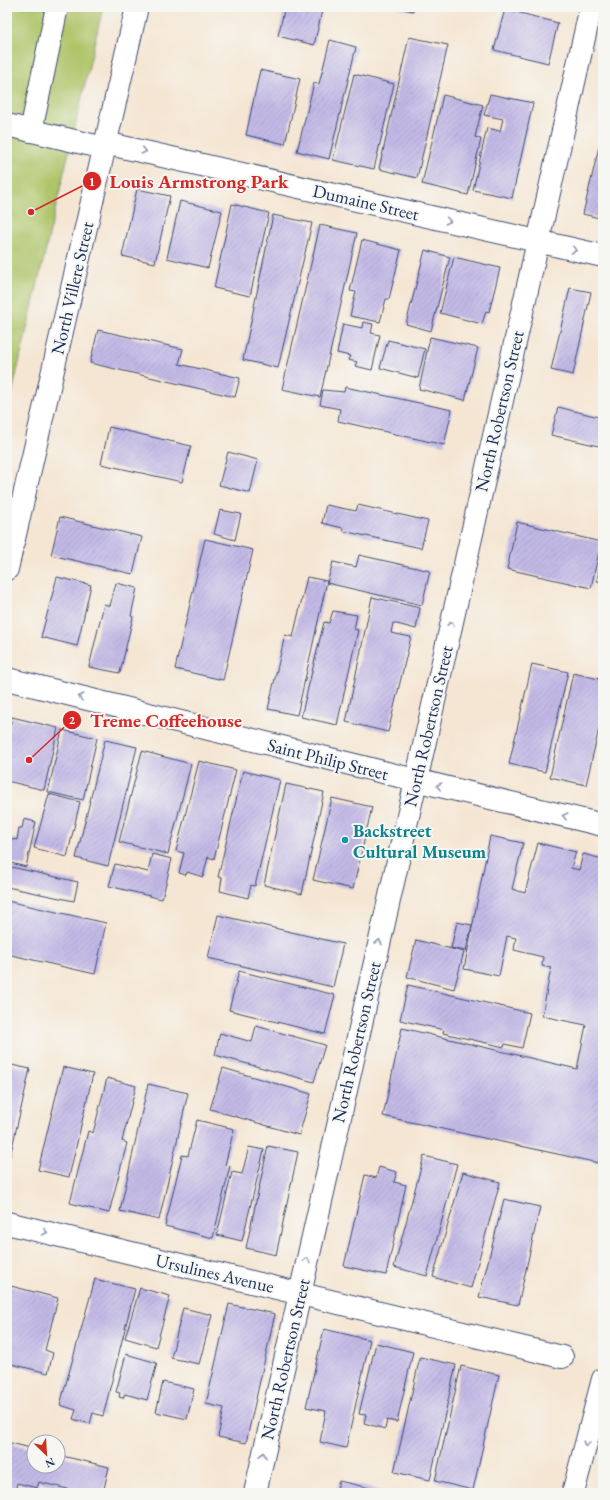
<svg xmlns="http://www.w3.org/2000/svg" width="610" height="1500" font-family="'EB Garamond',serif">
  <defs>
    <pattern id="building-hatch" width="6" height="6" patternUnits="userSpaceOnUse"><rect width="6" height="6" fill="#c2b9e6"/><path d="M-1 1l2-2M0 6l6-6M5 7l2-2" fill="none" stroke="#a69fc8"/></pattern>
  </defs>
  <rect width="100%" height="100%" fill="#f6f6f2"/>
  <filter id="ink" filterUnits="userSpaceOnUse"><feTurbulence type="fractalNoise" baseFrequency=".025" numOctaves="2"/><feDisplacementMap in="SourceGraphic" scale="8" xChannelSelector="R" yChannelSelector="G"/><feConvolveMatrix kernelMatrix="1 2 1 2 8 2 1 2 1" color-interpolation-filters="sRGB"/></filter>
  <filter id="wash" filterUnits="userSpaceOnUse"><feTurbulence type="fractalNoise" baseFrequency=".012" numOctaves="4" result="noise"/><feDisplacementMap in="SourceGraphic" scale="16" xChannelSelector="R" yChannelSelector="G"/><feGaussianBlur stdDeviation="0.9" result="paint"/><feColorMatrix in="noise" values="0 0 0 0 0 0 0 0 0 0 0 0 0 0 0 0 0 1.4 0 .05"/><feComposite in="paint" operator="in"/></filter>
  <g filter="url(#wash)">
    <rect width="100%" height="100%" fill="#f5e6d3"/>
    <!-- green -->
    <path fill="#afc569" stroke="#657a64" d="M7 7H103L7 414Z"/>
    <g id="blocks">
      <!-- building -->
      <g fill="url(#building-hatch)">
        <path d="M285 7H323L314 45 278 36Z"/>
        <path d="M396 7H414L413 11Z"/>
        <path d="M505 9 558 23 548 63 494 50Z"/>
        <path d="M409 37 448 45 417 178 379 169Z"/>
        <path d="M330 40 356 47 329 159 297 151 314 83 319 84Z"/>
        <path d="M260 70 300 79 285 144 246 135Z"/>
        <path d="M354 74 394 84 374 169 333 160Z"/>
        <path d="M490 94 533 103 512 198 473 190 487 128 500 131 503 119 484 115Z"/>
        <path d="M443 95 483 105 475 137 481 139 468 195 422 184Z"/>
        <path d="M602 134H603V219L583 214Z"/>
        <path d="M137 189 170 196 155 263 122 256Z"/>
        <path d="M180 201 222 211 208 268 167 258Z"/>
        <path d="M232 204 269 213 250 296 214 288Z"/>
        <path d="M273 215 312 223 278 368 243 360Z"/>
        <path d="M320 225 357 233 320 397 282 389Z"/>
        <path d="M362 240 401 250 389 299H386L380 322 350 316 356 292 350 291Z"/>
        <path d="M425 250 450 257 431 331 406 324Z"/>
        <path d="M454 257 500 268 489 312 486 311 482 324 440 313Z"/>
        <path d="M570 288 591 292 573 375 551 370Z"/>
        <path d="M363 322 373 324 371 333 380 335 372 370 355 366 357 362 348 360 350 356 337 353 343 324 362 328Z"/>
        <path d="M98 330 183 349 179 364 240 378 235 397 90 363Z"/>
        <path d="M430 337 478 348 465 400 419 389Z"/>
        <path d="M388 340 425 349 418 378 380 368Z"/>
        <path d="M345 387 452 410 444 445 338 421 340 409 320 405 323 390 344 392Z"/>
        <path d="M558 407 603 418V447L551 435Z"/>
        <path d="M109 427 191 446 182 482 101 464Z"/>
        <path d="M228 452 258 460 250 493 219 485Z"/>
        <path d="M326 505 356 511 358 505 428 521 421 548 343 531V528L322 523Z"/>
        <path d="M220 510 241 514 235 540 214 534Z"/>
        <path d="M60 517 142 537 133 574 51 555Z"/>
        <path d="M517 522 601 542 591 588 507 569Z"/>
        <path d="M205 539 253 550 223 680 175 669Z"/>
        <path d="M359 555 430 571 422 605 327 583 333 562 356 567Z"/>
        <path d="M602 556H603V582L597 581Z"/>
        <path d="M57 577 91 585 77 646 41 637Z"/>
        <path d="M307 577 327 581 297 715 268 709 285 635 293 637Z"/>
        <path d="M116 583 137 588 131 616 133 617 120 673 89 667 104 604 110 606Z"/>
        <path d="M372 597 420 608 416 629 393 623 391 633 411 637 388 732 346 722Z"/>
        <path d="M333 611 357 615 354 629 358 630 337 725 301 717 324 622 329 623Z"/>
        <path d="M532 664 568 672 545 772 509 764Z"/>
        <path d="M573 673 603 680V711L586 785 550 777Z"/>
        <path d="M12 717 58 728 44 790 7 781V740Z"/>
        <path d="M62 730 97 738 83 800 48 792Z"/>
        <path d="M105 740 137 747 108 866 76 858Z"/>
        <path d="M142 751 191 764 168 854 119 842Z"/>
        <path d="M199 761 236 770 214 859 208 857 203 877 187 872 186 875 179 873 184 853 176 851Z"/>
        <path d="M243 771 280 780 255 886 251 885 248 898 220 891 222 878 218 877Z"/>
        <path d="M286 784 324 792 302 894 264 885Z"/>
        <path d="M49 794 80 802 67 857 34 848Z"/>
        <path d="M332 798 372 807 353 889 313 880Z"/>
        <path d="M24 819 36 822 26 867 7 862V838L17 840 19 828H22Z"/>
        <path d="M490 836 523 843 512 889 525 893 538 843 576 852 571 868 579 870 583 854 603 859V1164L383 1116 402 1028 577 1069 586 1025 542 1016 551 968 542 966 543 957 514 950 516 938 507 936 499 976 464 969Z"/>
        <path d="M152 854 172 859 162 899 109 886 115 864 148 872Z"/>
        <path d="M7 866 78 882 74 901 7 887Z"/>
        <path d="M7 901 106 923 95 974 7 954Z"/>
        <path d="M218 915 343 944 333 987 208 958Z"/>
        <path d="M457 922 472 925 466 951 451 948Z"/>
        <path d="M416 940 464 952 454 989 407 977Z"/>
        <path d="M239 971 335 995 325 1034 229 1010Z"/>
        <path d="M408 985 530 1013 522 1048 505 1044 504 1047 443 1033 444 1030 400 1020Z"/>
        <path d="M256 1026 325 1045 314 1082 215 1055 220 1033 252 1042Z"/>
        <path d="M7 1064 30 1069 8 1165 7 1164Z"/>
        <path d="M63 1067 93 1074 69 1177 38 1170Z"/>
        <path d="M223 1068 311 1094 299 1135 210 1109Z"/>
        <path d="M107 1078 136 1086 122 1141 127 1143 109 1213 70 1203 88 1131 93 1133Z"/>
        <path d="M148 1084 188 1093 159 1220 120 1211Z"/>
        <path d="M197 1120 234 1129 225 1165 230 1166 213 1238 165 1226 182 1155 188 1156Z"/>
        <path d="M268 1146 298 1152 276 1255 246 1248Z"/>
        <path d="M249 1147 264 1150 242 1241 217 1235 232 1172 242 1174Z"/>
        <path d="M424 1156 457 1164 427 1276 394 1267Z"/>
        <path d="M379 1167 397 1172 394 1182 406 1185 386 1275 344 1266 365 1175 376 1178Z"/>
        <path d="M463 1172 500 1182 471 1288 433 1277Z"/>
        <path d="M504 1199 540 1207 518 1305 479 1297Z"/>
        <path d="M95 1279 135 1289 103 1416 93 1413 90 1424 73 1419 76 1410 60 1405Z"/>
        <path d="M7 1285 58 1298 45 1350 53 1353 48 1373 7 1363Z"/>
        <path d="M140 1288 170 1296 156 1347 125 1338Z"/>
        <path d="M229 1304 275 1314 246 1443 218 1437 224 1408 206 1404Z"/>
        <path d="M183 1308 212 1315 199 1364 171 1358Z"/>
        <path d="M324 1329 370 1340 346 1448 320 1442 326 1411 306 1407Z"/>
        <path d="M376 1343 413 1352 397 1422 387 1420 385 1429 364 1423 366 1415 359 1414Z"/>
        <path d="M126 1354 157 1363 147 1400 125 1394 123 1398 119 1397 120 1393 116 1392Z"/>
        <path d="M420 1357 456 1365 430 1480 394 1472Z"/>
        <path d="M461 1366 499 1375 473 1490 435 1481Z"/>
        <path d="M163 1382 194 1389 187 1419 156 1412Z"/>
        <path d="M7 1442 34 1449V1466H58V1455L109 1467 103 1493H84L39 1482 37 1488 17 1483 15 1493H7Z"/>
        <path d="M339 1481 387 1492V1493H336Z"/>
      </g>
    </g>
  </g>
  <g filter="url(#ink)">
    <use href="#blocks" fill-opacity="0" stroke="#3c4a70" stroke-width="1"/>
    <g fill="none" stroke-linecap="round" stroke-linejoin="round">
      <defs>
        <g id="minor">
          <path d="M7 125 104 148"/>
          <path d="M31 131 57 7"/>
          <path d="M105 143 603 256"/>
          <path d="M7 569 137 7"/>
          <path d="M7 679 415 780 603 825"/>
          <path d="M7 1223 562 1357"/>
          <path d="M255 1493 591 7"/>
        </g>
        <path id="highway" d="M573 1493 603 1379"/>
      </defs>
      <!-- minor casing -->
      <use href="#minor" stroke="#3c4a70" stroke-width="24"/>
      <!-- highway casing -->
      <use href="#highway" stroke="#3c4a70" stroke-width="24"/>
      <!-- minor -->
      <use href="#minor" stroke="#fff" stroke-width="22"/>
      <!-- highway -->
      <use href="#highway" stroke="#fff" stroke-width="22"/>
    </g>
    <!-- one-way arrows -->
    <defs><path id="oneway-chevron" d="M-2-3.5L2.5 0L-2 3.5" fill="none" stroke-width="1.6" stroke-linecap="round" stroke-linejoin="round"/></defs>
    <g stroke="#8d97ae">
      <use href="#oneway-chevron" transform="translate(144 151) rotate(13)"/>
      <use href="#oneway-chevron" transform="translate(448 221) rotate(13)"/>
      <use href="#oneway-chevron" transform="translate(574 250) rotate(13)"/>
      <use href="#oneway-chevron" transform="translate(451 624) rotate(-77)"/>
      <use href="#oneway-chevron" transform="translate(81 697) rotate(-166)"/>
      <use href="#oneway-chevron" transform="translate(439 786) rotate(-167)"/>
      <use href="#oneway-chevron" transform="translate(565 816) rotate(-167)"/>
      <use href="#oneway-chevron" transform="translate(379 942) rotate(-77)"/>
      <use href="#oneway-chevron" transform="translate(45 1232) rotate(13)"/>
      <use href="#oneway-chevron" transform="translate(307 1260) rotate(-77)"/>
      <use href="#oneway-chevron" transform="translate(586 1444) rotate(105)"/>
      <use href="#oneway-chevron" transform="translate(263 1455) rotate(-78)"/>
    </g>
  </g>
  <!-- markers -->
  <circle fill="#0f9aa8" stroke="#f6f6f2" stroke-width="1.5" cx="345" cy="840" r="4"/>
  <g text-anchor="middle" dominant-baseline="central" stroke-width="4" stroke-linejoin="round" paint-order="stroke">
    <!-- street labels -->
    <g font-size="18" fill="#1b2f5e" stroke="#f6f6f2">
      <text transform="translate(366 202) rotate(13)">Dumaine Street</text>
      <text transform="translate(72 288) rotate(-77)">North Villere Street</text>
      <text transform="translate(499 411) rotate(-77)">North Robertson Street</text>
      <text transform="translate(428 726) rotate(-77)">North Robertson Street</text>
      <text transform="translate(328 759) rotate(14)">Saint Philip Street</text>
      <text transform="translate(356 1042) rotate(-77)">North Robertson Street</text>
      <text transform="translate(215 1273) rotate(13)">Ursulines Avenue</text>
      <text transform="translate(285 1359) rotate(-77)">North Robertson Street</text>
    </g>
    <!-- culture labels -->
    <g font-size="18" font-weight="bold" fill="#0d838f" stroke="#f6f6f2" text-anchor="start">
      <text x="353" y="830">Backstreet<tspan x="353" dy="21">Cultural Museum</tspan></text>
    </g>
  </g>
  <!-- callouts -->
  <path fill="none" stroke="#d62828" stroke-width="1.5" d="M31 212L92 181M29 760L72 720"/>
  <g fill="#d62828" stroke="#f6f6f2" stroke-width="1.5">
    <circle cx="31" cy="212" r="4"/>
    <circle cx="29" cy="760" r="4"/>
    <circle cx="92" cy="181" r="10"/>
    <circle cx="72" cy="720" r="10"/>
  </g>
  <g font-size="12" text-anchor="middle" font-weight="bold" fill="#fff">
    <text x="92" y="186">1</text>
    <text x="72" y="724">2</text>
  </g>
  <g font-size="19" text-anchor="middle" font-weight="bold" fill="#d62828" stroke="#f6f6f2" stroke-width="4" stroke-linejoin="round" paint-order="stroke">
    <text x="199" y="188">Louis Armstrong Park</text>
    <text x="166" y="727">Treme Coffeehouse</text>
  </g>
  <!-- margin -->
  <rect width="610" height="1500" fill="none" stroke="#f6f6f2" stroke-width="24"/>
  <!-- north arrow -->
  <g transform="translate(46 1454) rotate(155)"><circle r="19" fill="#f6f6f2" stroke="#9ea6b7"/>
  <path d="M0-3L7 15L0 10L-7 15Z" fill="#c8321e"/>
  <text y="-6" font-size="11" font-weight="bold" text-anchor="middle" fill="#1b2f5e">N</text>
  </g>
</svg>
